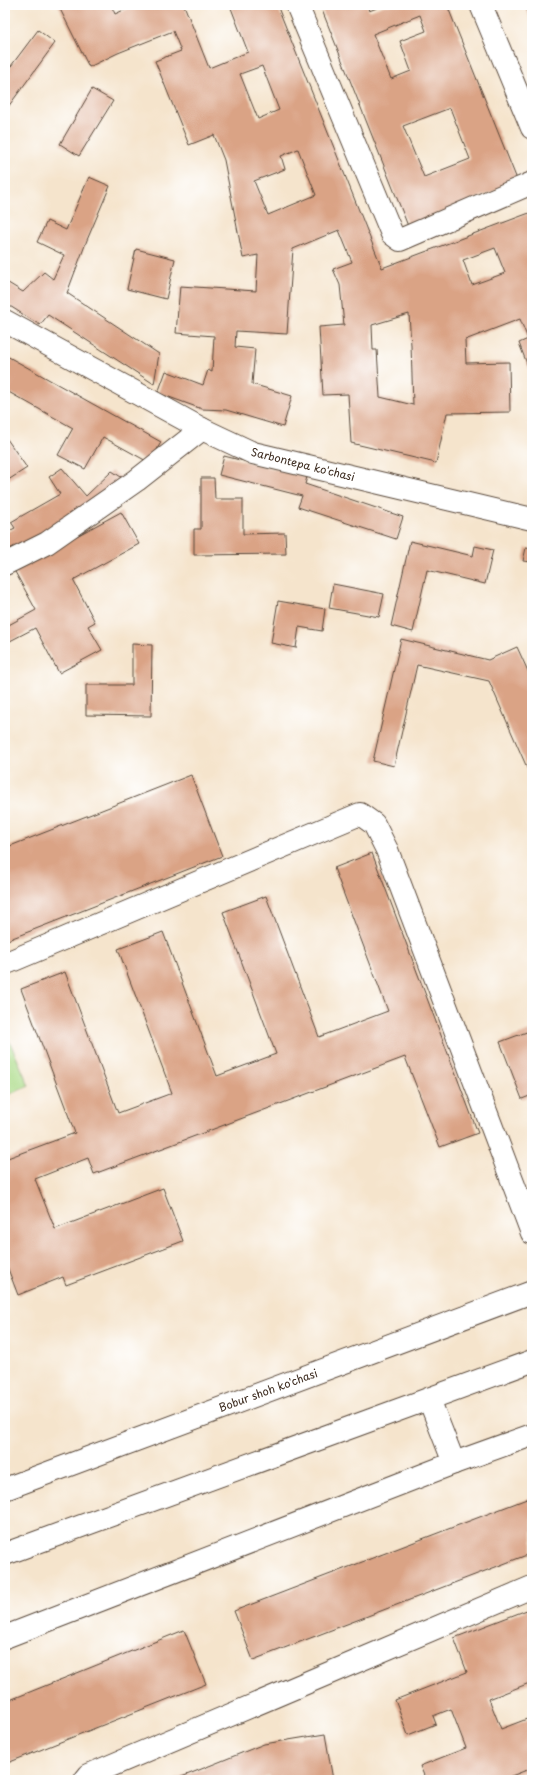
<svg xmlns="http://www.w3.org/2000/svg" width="537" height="1785" font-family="'Playpen Sans',sans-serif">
  <rect width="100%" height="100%" fill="#fff"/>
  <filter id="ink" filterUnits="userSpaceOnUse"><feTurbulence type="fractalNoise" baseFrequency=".025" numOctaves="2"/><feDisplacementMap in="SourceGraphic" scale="8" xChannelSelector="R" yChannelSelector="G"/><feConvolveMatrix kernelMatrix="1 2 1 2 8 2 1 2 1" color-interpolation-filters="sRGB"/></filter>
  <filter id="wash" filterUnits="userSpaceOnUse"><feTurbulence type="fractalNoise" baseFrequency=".012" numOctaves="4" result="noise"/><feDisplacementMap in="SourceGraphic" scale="16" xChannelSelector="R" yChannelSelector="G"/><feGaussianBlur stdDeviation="0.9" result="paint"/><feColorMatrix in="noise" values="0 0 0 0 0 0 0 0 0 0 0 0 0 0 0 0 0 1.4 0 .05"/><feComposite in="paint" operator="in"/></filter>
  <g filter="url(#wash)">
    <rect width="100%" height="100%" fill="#f5e4cc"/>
    <!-- green -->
    <path fill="#abdb88" stroke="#738253" d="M5 1031 29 1086 5 1096Z"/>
    <g id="blocks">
      <!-- building -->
      <g fill="#daa385" fill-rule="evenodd">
        <path d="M58 5H111L115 14 135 5H184L209 68 248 52 231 8 236 5H277L382 268 532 212V367L529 369 519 343 528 339 520 319 465 340 466 363 509 362 510 412 447 413 436 463 351 443 348 394 323 395 319 327 344 325 340 285 333 269 352 262 339 230 293 249 287 334 236 331 235 347 255 349 252 384 292 396 283 427 226 410 202 409 158 393 166 371 203 385 208 370 212 372 214 336 176 333 180 286 256 291 258 255 243 258 224 160 214 135 189 145 155 61 181 51 173 31 118 53 89 67ZM262 66 279 110 258 119 240 74ZM298 149 316 195 268 215 254 181 285 169 281 156ZM495 248 505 273 472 285 463 260ZM409 314 411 345 413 405 380 397 377 350H373L372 325Z"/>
        <path d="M320 5H367L369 11 385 5H447L518 182 408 226ZM420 15 426 31 400 41 411 71 391 79 373 34ZM450 108 470 159 424 177 403 126Z"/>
        <path d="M525 5H532V24Z"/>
        <path d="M38 30 55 43 5 111V74Z"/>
        <path d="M92 89 113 101 79 156 60 144Z"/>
        <path d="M89 177 110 186 87 240 67 293 159 354 154 384 48 315 40 325 5 303V281L23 292 44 272 53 279 64 255 37 242 47 221 66 230Z"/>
        <path d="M136 249 175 259 166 299 127 289Z"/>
        <path d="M5 355 161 442 150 463 103 437 85 469 58 455 73 428 5 390Z"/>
        <path d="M7 439 27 468 5 482V440Z"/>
        <path d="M224 456 307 477 305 484 403 517 396 539 298 507 302 496 219 475Z"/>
        <path d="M62 468 86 496 112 471 124 479 5 558V533L15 528 11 522 60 494 49 477Z"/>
        <path d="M201 478H214L215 499H243V534L285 533 286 554 194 555V529H201Z"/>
        <path d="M121 512 139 544 73 580 95 622 88 626 102 650 59 673 35 628 10 641 5 631V627L36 610 14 570Z"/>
        <path d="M410 541 473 556 475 546 493 550 485 584 427 570 413 632 391 626Z"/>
        <path d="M526 548 532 549V562L523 561Z"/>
        <path d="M333 584 384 594 379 617 329 608Z"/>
        <path d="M278 601 325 609 322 631 299 627 296 648 271 643Z"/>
        <path d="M401 639 488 660 517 647 532 680V779L489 681 417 665 394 766 373 761Z"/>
        <path d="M132 644 152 645 151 716 86 715V685H132Z"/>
        <path d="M191 775 222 856 5 941V848Z"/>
        <path d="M372 853 478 1133 440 1147 405 1057 94 1174 88 1158 35 1179 55 1229 163 1188 183 1241 66 1285 63 1277 18 1295 5 1261V1159L75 1133 21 989 65 972 118 1113 172 1093 118 949 163 932 217 1076 276 1054 223 912 266 896 319 1037 388 1011 334 868Z"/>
        <path d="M532 1030V1095L522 1099 500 1042Z"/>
        <path d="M532 1497V1553L253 1660 234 1611Z"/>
        <path d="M532 1608V1682L489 1699 501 1729 532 1717V1768L501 1780H426L420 1766 466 1748 451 1709 433 1716 436 1724 408 1735 395 1700 467 1672 454 1638Z"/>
        <path d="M184 1630 206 1684 5 1764V1702Z"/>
        <path d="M325 1734 333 1780H270L269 1776 260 1780H174L264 1744Z"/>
      </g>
    </g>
  </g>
  <g filter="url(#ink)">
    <use href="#blocks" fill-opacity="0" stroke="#574638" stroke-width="1"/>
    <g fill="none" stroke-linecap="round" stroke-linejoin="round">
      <defs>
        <g id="minor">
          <path d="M297 5 392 234 400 240 532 183"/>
          <path d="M481 5 532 128"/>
          <path d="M5 321 202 429 253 453 532 519"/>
          <path d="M5 564 47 543 137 480 202 429"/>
          <path d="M9 962 360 814 374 824 387 850 532 1233"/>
          <path d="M429 1399 454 1463"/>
          <path d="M5 1637 454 1463 532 1435"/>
          <path d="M85 1780 89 1775 532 1587"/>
        </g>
        <g id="major">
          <path d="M5 1489 532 1292"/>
          <path d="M5 1554 532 1361"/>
        </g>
      </defs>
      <!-- minor casing -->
      <use href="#minor" stroke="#574638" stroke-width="24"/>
      <!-- major casing -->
      <use href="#major" stroke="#574638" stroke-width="24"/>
      <!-- minor -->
      <use href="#minor" stroke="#fff" stroke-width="22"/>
      <!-- major -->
      <use href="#major" stroke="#fff" stroke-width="22"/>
    </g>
  </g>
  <g text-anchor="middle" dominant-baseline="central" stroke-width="4" stroke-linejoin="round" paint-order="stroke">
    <!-- street labels -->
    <g font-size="11" fill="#3b2a1e" stroke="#fff">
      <text transform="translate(303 464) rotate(14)">Sarbontepa ko'chasi</text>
      <text transform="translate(268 1390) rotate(-20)">Bobur shoh ko'chasi</text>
    </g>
  </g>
  <!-- margin -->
  <rect width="537" height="1785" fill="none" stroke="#fff" stroke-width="20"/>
</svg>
